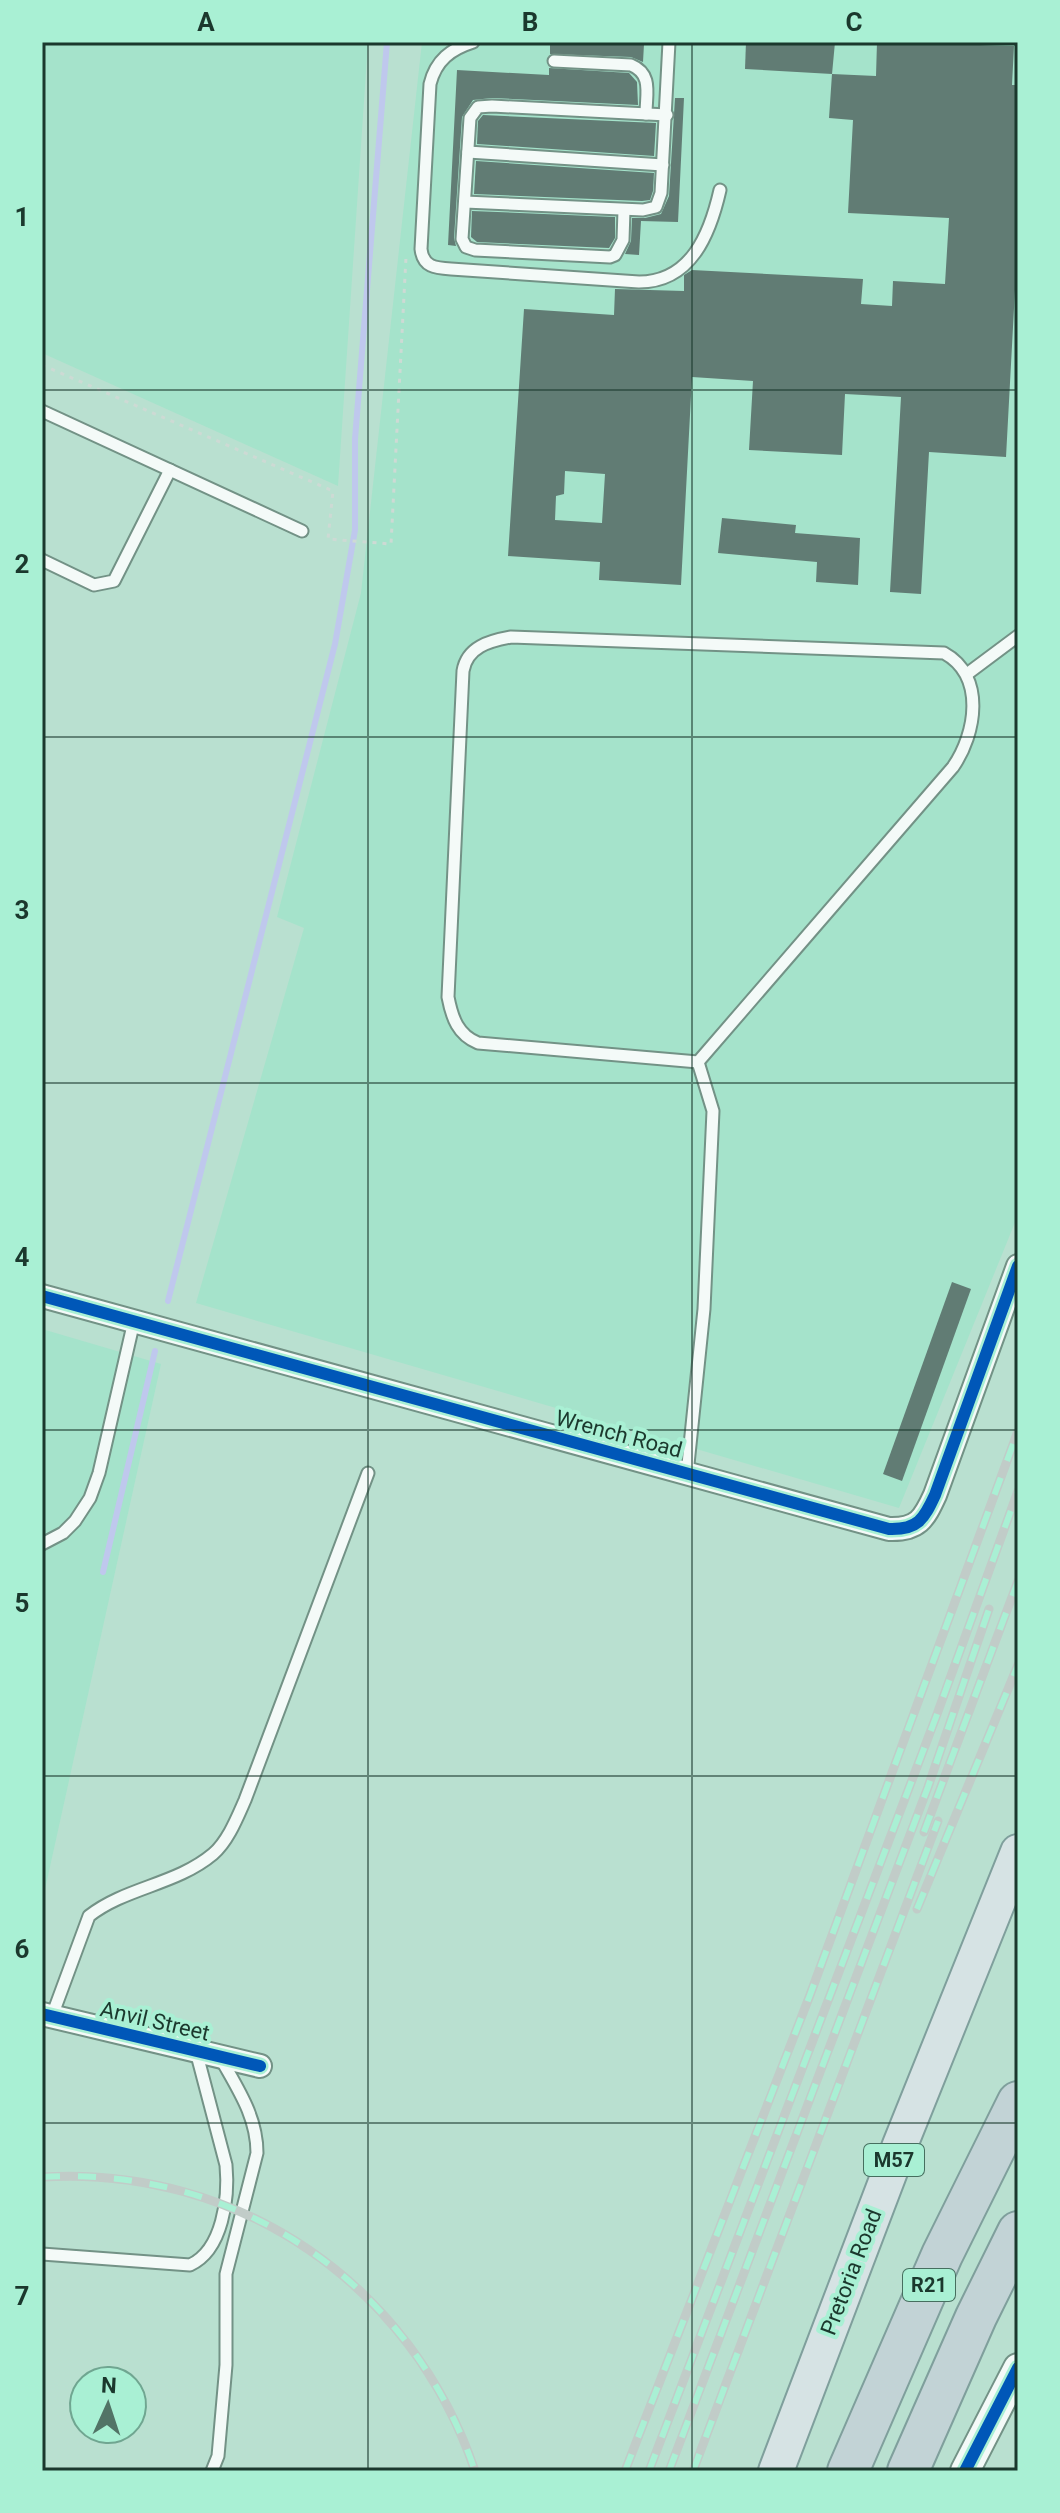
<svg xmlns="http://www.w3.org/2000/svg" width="1060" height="2513" font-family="Roboto,sans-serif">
  <rect width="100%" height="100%" fill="#b9e0d0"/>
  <!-- built -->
  <g fill="#a5e3cb">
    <path d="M42 42H368L338 486 42 353Z"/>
    <path d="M422 42H1018V1215L899 1508 196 1303 304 928 277 917 361 593Z"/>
    <path d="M42 1329 161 1364 42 1903Z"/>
  </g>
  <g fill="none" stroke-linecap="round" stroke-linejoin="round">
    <!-- stream -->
    <g stroke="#bfc8ed" stroke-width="6">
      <path d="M168 1301 335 644 355 530V439L387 42"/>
      <path d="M103 1572 155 1351"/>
    </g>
  </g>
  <!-- building -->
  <g fill="#617c74" fill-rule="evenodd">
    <path d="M550 42 644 44 643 62 631 57 550 54Z"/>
    <path d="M746 42H835L832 74 745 69Z"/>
    <path d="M877 42 1014 46 1012 85H1018V234L1006 457 929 452 921 594 890 592 901 397 845 394 842 455 749 450 753 381 692 377 681 585 599 580 600 562 508 556 524 309 614 315 615 289 684 291V275L692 270 863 279 861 304 892 306 893 281 945 284 949 218 848 213 853 120 829 118 832 74 876 76ZM565 471 605 474 602 523 555 520 556 496 564 494Z"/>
    <path d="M549 68 629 73 637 82 638 105 492 98 473 100 462 117 454 238 456 246 448 245 457 70 549 75Z"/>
    <path d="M675 98H684L678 222 641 221 639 255 625 254 631 241 632 218H645L661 214 669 196Z"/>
    <path d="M483 115 656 123 654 156 477 144 478 121Z"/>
    <path d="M476 161 654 173 653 191 650 200 642 201 474 194Z"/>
    <path d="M472 211 615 217V238L609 248 477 242 471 237Z"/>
    <path d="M722 518 796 525 795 533 860 538 858 585 816 582 817 562 718 553Z"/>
    <path d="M952 1282 971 1289 902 1481 883 1474Z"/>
  </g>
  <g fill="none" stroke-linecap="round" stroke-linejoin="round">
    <defs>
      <g id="service">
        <path d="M473 42C451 49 436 60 430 84L421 249C423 267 435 268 451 269L639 282C691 282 710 234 720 190"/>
        <path d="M554 61 631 65C653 74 646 94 646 114"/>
        <path d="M468 152 663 165"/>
        <path d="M465 202 643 210 656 207 661 193 669 42"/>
        <path d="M624 210 623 240 615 255 610 257 475 250 466 247 462 239 470 118 478 107 492 106 667 115"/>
        <path d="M42 411 302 531"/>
        <path d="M42 560 94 585 114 581 170 470"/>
        <path d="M511 637 944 653C986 676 976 734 953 767L698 1062 478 1043C458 1035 452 1018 448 997L463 671C467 647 489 641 511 637Z"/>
        <path d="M967 674 1018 636"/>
        <path d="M687 1474 704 1309 713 1111 698 1062"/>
        <path d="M42 1544 63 1533 75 1521 90 1498 99 1473 134 1321"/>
        <path d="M52 2016 89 1916C126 1887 176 1885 213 1854 228 1841 237 1818 245 1800L368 1473"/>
        <path d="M42 2254 190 2265C223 2250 229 2197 226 2165L196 2051"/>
        <path d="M212 2471 218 2456 226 2365V2274L257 2153C257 2116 237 2088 220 2057"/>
      </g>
      <g id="minor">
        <path d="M42 1296 889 1529C918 1530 924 1519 935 1495L1018 1266"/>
        <path d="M42 2014 260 2066"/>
      </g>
      <path id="tertiary" d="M965 2471 1018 2368"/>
      <path id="primary" d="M776 2471 900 2145 1018 1852"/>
      <g id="motorway">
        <path d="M848 2471 942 2255 1018 2102"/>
        <path d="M908 2471 976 2317 1018 2232"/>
      </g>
    </defs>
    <!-- service casing -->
    <use href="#service" stroke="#739286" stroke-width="15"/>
    <!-- minor casing -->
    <use href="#minor" stroke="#739286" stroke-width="26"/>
    <!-- tertiary casing -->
    <use href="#tertiary" stroke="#739286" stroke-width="32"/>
    <!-- primary casing -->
    <use href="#primary" stroke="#7f9f9c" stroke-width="38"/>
    <!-- motorway casing -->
    <use href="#motorway" stroke="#7f9f9c" stroke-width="44"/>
    <!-- path -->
    <path stroke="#cddad4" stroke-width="3" stroke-dasharray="4 6" stroke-linecap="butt" d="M42 365 333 491 328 539 391 544 406 257"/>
    <!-- service -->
    <use href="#service" stroke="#f4faf8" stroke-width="11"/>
    <!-- minor -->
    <use href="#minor" stroke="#f4faf8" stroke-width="22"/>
    <!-- tertiary -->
    <use href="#tertiary" stroke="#f4faf8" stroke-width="28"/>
    <!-- primary -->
    <use href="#primary" stroke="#d6e3e4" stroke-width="34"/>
    <!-- motorway -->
    <use href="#motorway" stroke="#c2d3d6" stroke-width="40"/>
    <defs>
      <g id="rail">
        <path d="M924 1832 1018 1581"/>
        <path d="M917 1909 1018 1665"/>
        <path d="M42 2177C239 2165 412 2285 475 2471"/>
        <path d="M625 2471 810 1995 1018 1431"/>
        <path d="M649 2471 936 1717 1018 1491"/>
        <path d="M669 2471 928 1787 989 1609"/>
        <path d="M693 2471 938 1821"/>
      </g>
    </defs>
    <!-- rail casing -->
    <use href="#rail" stroke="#c1ccc8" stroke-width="9"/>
    <!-- rail -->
    <use href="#rail" stroke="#a9f0d4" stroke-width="6" stroke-dasharray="18" stroke-linecap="butt"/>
    <defs>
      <g id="cycleway">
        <path d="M42 1296 889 1529C918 1530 924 1519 935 1495L1018 1266"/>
        <path d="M42 2014 260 2066"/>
        <path d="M965 2471 1018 2368"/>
      </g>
    </defs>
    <!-- cycleway casing -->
    <use href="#cycleway" stroke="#a9f0d4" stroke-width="17"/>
    <!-- cycleway -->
    <use href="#cycleway" stroke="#0057b8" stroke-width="12"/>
  </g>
  <!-- grid -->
  <path fill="none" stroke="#1b382d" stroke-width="2" stroke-opacity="0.55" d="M368 42V2471M692 42V2471M42 390H1018M42 737H1018M42 1083H1018M42 1430H1018M42 1776H1018M42 2123H1018"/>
  <g text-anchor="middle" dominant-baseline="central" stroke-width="8" stroke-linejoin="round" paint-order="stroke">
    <!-- shield labels -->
    <g fill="#a9f0d4" stroke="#466f5f" stroke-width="2">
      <rect x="864" y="2144" width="60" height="32" rx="6"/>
      <rect x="903" y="2269" width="52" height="32" rx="6"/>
    </g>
    <g font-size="20" font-weight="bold" fill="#1b382d">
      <text x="894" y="2160">M57</text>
      <text x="929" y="2285">R21</text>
    </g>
    <!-- street labels -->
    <g font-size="22" fill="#1b382d" stroke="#a9f0d4">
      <text transform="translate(619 1434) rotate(15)">Wrench Road</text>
      <text transform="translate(155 2021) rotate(13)">Anvil Street</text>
      <text transform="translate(851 2272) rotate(-69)">Pretoria Road</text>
    </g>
  </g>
  <!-- border -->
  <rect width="1060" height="2513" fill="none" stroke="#a9f0d4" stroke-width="88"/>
  <!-- north arrow -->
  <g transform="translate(108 2405) rotate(3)"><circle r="38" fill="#a9f0d4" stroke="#70a691" stroke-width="2"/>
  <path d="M0-6L14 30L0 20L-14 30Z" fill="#527366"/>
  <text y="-12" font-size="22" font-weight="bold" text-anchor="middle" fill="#1b382d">N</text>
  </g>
  <rect x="44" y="44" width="972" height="2425" fill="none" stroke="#1b382d" stroke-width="3"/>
  <g font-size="26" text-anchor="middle" font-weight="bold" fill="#1b382d">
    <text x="206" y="31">A</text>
    <text x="530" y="31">B</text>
    <text x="854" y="31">C</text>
    <text x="22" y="226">1</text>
    <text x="22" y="573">2</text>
    <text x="22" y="919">3</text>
    <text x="22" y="1266">4</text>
    <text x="22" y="1612">5</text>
    <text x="22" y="1958">6</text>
    <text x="22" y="2305">7</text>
  </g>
</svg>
